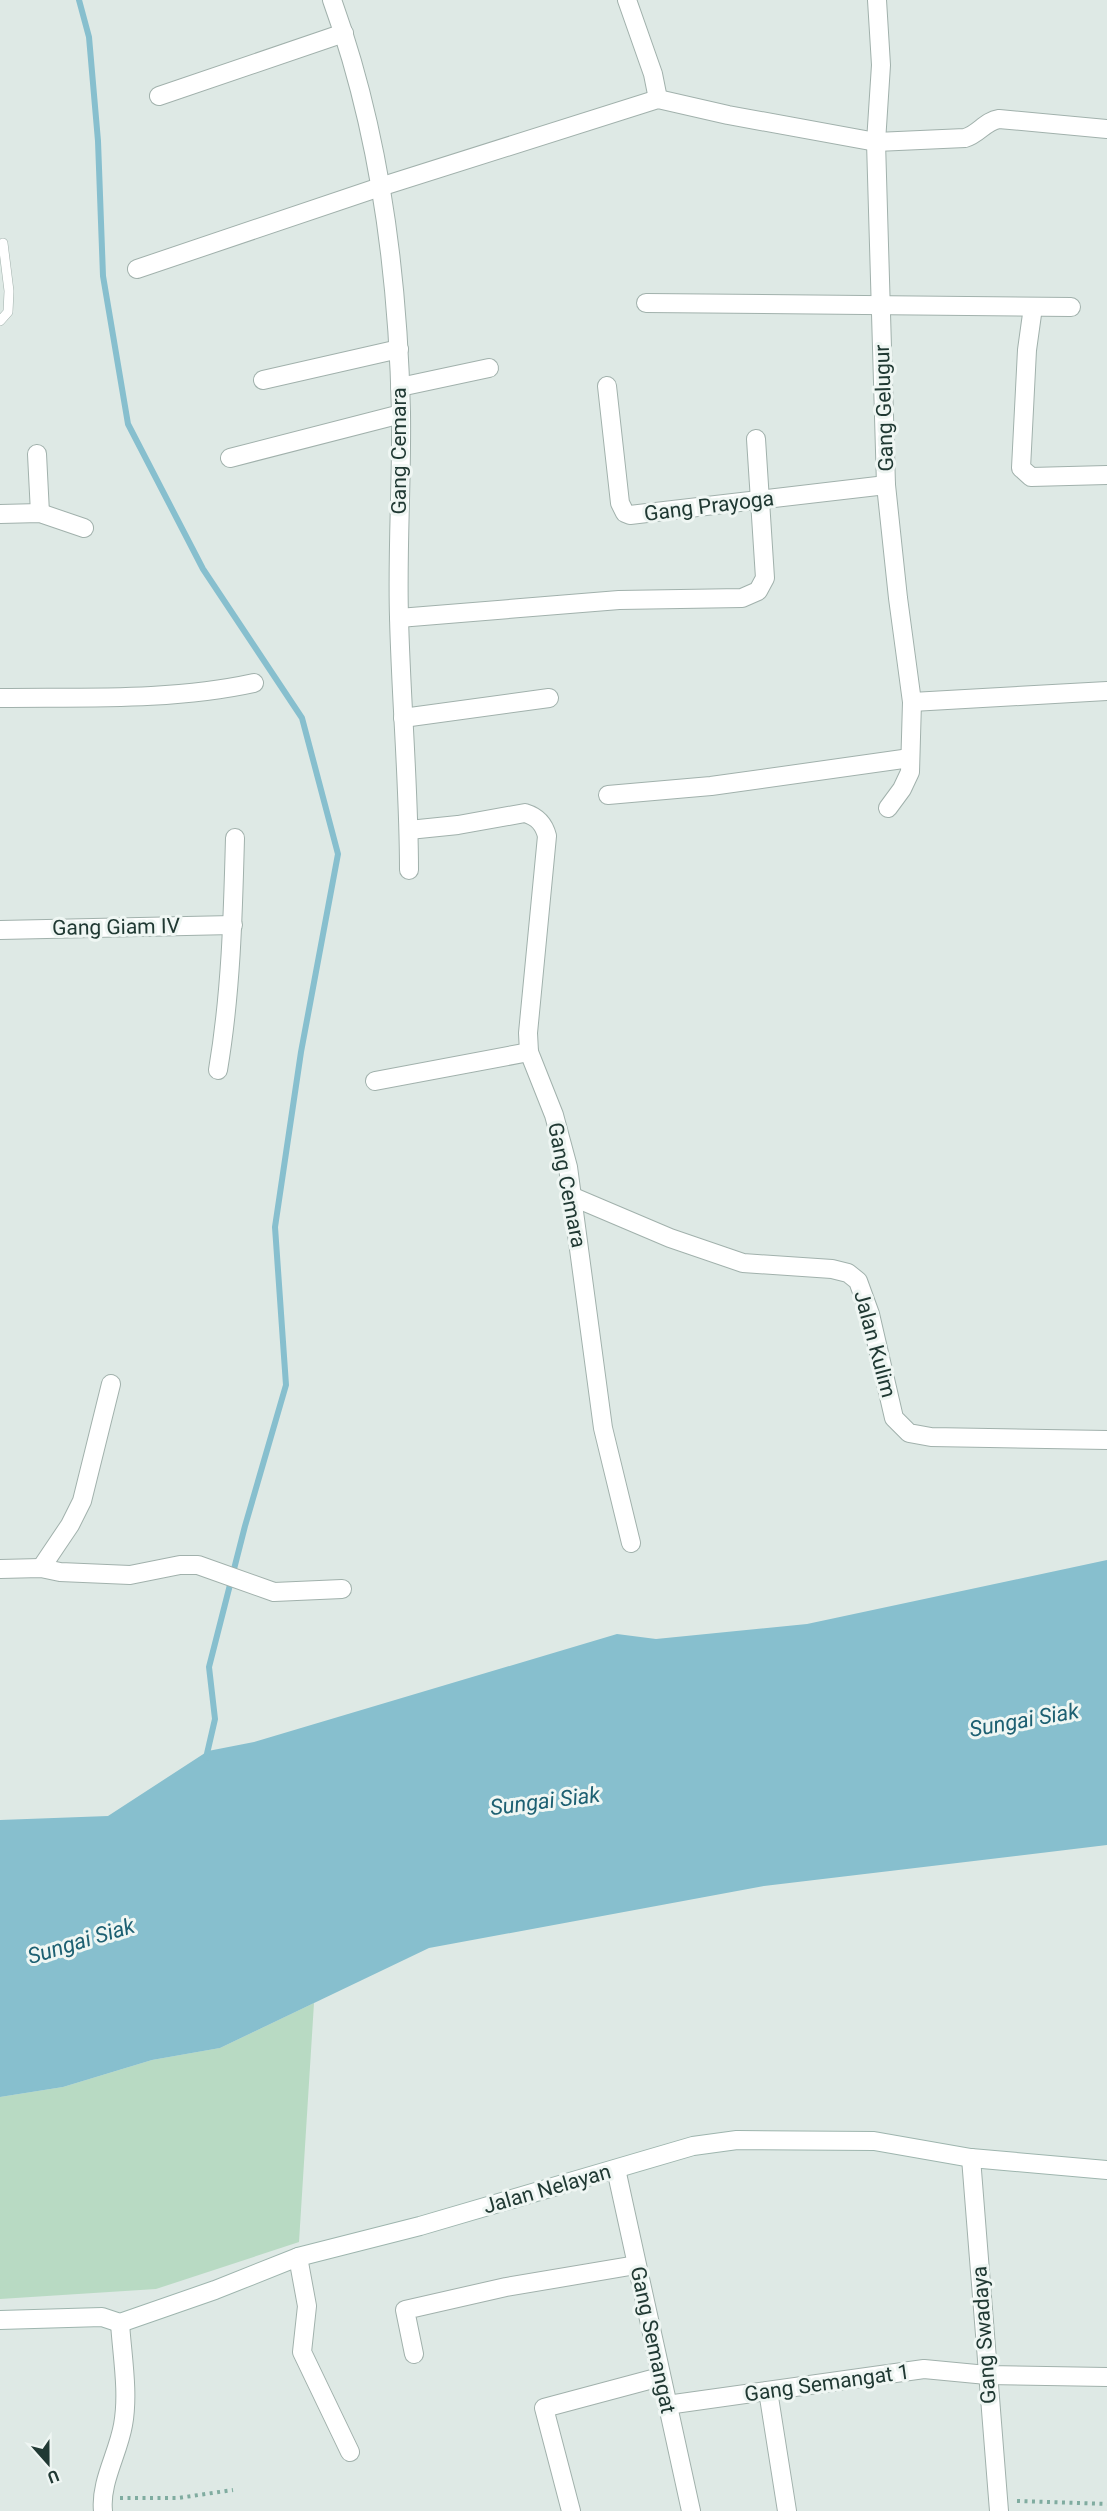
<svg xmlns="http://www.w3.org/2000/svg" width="1107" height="2511" font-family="Roboto,sans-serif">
  <rect width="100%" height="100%" fill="#dee9e5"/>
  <!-- green -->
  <path fill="#b8dac3" d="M314 2003 299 2242 156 2289 0 2299V2097L63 2087 152 2060 220 2048Z"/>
  <!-- water -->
  <path fill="#87bfce" d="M1107 1560V1845L764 1886 429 1948 220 2048 152 2060 63 2087 0 2097V1820L108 1816 208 1751 254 1742 617 1634 656 1639 807 1624Z"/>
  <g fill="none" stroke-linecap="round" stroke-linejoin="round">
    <!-- stream -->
    <path stroke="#87bfce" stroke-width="6" d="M79 0 89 37 98 141 103 276 128 424 203 569 302 718 338 854 301 1052 275 1227 286 1385 245 1526 209 1667 215 1719 206 1758"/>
    <defs>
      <path id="lane" d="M0 321 8 312 9 291 3 243"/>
      <g id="street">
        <path d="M332 0C380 132 398 273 401 413 402 481 397 549 399 617 401 701 409 786 409 870"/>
        <path d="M627 0 653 74 658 99"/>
        <path d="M877 0 881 65 876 142 886 485 898 598 912 702 910 772 902 789 888 808"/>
        <path d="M159 96 344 33"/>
        <path d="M137 269 383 186 658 99 728 115 876 142 965 138C979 134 985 121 999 119L1107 129"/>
        <path d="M646 303 1071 307"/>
        <path d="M1033 307 1027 350 1021 468 1031 477 1107 475"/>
        <path d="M263 380 399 349"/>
        <path d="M607 386 620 503 625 513 630 515 886 485"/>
        <path d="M400 387 489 368"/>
        <path d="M37 454 40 513"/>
        <path d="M230 458 401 414"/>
        <path d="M0 514 40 513 84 528"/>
        <path d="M399 618 619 600 742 598 758 591 765 578 756 439"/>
        <path d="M0 698C84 697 172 701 254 683"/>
        <path d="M912 702 1107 691"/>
        <path d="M403 718 549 698"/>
        <path d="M608 795 711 786 910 758"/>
        <path d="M409 830 458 825 525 813C538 817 544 824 547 836L528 1033 529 1052 554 1115 568 1167 603 1428 631 1543"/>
        <path d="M0 930 233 925"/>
        <path d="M218 1070C231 993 233 915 235 838"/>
        <path d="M375 1081 529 1052"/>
        <path d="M571 1196 670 1238 743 1263 832 1269 848 1273 858 1281 870 1314 894 1418 909 1433 931 1437 1107 1440"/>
        <path d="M41 1568 70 1525 82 1501 111 1384"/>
        <path d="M0 1569 41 1568 60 1572 130 1575 180 1565H198L274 1592 342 1589"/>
        <path d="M971 2158 999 2511"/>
        <path d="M616 2169 691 2511"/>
        <path d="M298 2257 307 2306 302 2352 350 2452"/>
        <path d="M414 2354 405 2310 506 2287 636 2265"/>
        <path d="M768 2391 787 2511"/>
        <path d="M667 2405 924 2369 987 2375 1107 2377"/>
        <path d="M103 2511C100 2482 118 2454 123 2425 129 2393 122 2355 120 2323"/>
        <path d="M571 2511 544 2408 660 2377"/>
      </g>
      <path id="secondary" d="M0 2320 102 2317 120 2323 215 2290 298 2257 420 2226 693 2146 737 2140 874 2141 971 2158 1107 2170"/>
    </defs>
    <!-- lane casing -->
    <use href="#lane" stroke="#a1b1ac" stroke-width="10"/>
    <!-- street casing -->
    <use href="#street" stroke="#a1b1ac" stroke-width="20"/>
    <!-- secondary casing -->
    <use href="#secondary" stroke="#9eb5ae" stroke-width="20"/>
    <!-- path -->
    <g stroke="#80aca0" stroke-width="4" stroke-dasharray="3 4.5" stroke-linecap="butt">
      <path d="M120 2498H178L233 2490"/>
      <path d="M1017 2501 1107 2504"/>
    </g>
    <!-- lane -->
    <use href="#lane" stroke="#fff" stroke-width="9"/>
    <!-- street -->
    <use href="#street" stroke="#fff" stroke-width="18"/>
    <!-- secondary -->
    <use href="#secondary" stroke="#fff" stroke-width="18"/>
  </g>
  <g text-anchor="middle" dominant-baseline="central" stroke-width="6" stroke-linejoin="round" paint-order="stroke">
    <!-- street labels -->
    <g font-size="21" fill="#203933" stroke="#eff6f3">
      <text transform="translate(884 408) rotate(-92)">Gang Gelugur</text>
      <text transform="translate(399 451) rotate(-90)">Gang Cemara</text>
      <text transform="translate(709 506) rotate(-7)">Gang Prayoga</text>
      <text transform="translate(116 927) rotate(-1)">Gang Giam IV</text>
      <text transform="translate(567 1185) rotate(79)">Gang Cemara</text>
      <text transform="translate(875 1344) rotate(75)">Jalan Kulim</text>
      <text transform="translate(547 2189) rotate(-16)">Jalan Nelayan</text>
      <text transform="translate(984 2335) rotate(-94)">Gang Swadaya</text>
      <text transform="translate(653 2340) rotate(78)">Gang Semangat</text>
      <text transform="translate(827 2383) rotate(-8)">Gang Semangat 1</text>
    </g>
    <!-- water labels -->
    <g font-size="22" font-style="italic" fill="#1d6072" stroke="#eff6f3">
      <text transform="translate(1024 1720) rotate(-10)">Sungai Siak</text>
      <text transform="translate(545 1801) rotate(-7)">Sungai Siak</text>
      <text transform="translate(81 1941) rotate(-17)">Sungai Siak</text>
    </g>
  </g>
  <!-- north arrow -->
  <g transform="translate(48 2463) rotate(159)" stroke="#eff6f3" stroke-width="4.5" paint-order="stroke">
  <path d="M0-4.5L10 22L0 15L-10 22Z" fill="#203933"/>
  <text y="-9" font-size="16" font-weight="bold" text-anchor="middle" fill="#203933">U</text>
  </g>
</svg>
